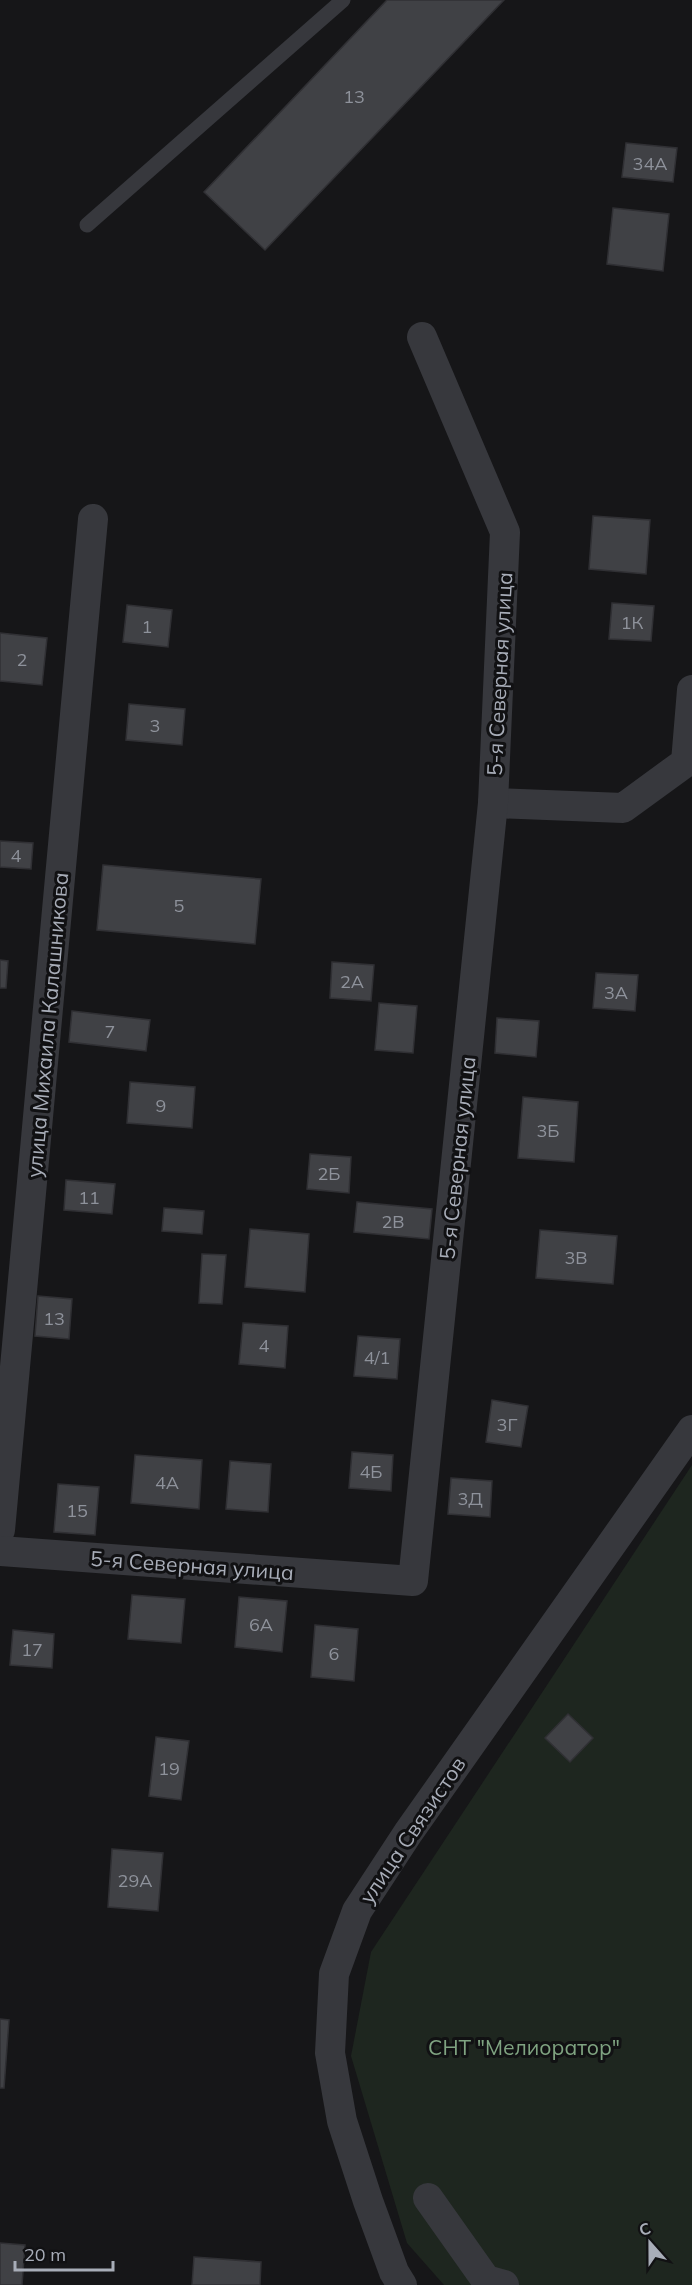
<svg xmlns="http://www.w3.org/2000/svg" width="692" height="2285" font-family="Mulish,sans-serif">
  <rect width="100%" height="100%" fill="#161618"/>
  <!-- green -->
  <path fill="#1e261f" d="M692 1465V2285H444L407 2243 351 2056 371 1952Z"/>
  <!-- building -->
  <g fill="#404145" stroke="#303034" stroke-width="1.5">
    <path d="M387 0H504L265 250 204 192Z"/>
    <path d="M626 143 677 148 673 182 622 177Z"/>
    <path d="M613 208 669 214 663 271 607 264Z"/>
    <path d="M593 516 650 520 646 574 589 569Z"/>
    <path d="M612 603 654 606 651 641 609 639Z"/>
    <path d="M127 605 172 610 168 647 123 642Z"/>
    <path d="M0 633 47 638 42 685 0 681Z"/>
    <path d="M129 704 185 709 182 745 126 740Z"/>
    <path d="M0 841 33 843 31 869 0 867Z"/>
    <path d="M103 865 261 879 255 944 97 930Z"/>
    <path d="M0 960 8 961 6 988H0Z"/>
    <path d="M332 962 374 965 371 1001 330 998Z"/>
    <path d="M596 973 638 975 635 1011 593 1008Z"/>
    <path d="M379 1003 417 1006 413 1053 375 1050Z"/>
    <path d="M72 1011 150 1020 146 1051 69 1042Z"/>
    <path d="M497 1018 539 1021 536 1057 495 1053Z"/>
    <path d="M130 1082 195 1087 192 1128 127 1123Z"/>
    <path d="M523 1097 578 1102 574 1162 518 1158Z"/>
    <path d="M310 1154 351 1157 349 1193 307 1189Z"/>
    <path d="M66 1180 115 1184 112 1214 64 1210Z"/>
    <path d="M357 1202 432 1209 429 1239 354 1232Z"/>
    <path d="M164 1208 204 1211 202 1234 162 1231Z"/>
    <path d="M250 1229 309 1234 305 1292 245 1287Z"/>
    <path d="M540 1230 617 1236 613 1284 536 1278Z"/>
    <path d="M202 1254 226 1255 222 1304 199 1303Z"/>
    <path d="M38 1296 72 1299 69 1339 35 1336Z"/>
    <path d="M243 1323 288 1326 285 1368 239 1364Z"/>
    <path d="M358 1336 400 1339 397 1379 354 1376Z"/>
    <path d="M492 1400 528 1406 521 1447 486 1442Z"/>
    <path d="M352 1452 393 1455 391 1491 349 1488Z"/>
    <path d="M135 1455 202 1460 199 1509 131 1503Z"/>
    <path d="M230 1461 271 1464 268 1512 226 1509Z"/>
    <path d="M451 1478 492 1481 490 1517 448 1514Z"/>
    <path d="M58 1484 99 1487 95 1535 54 1532Z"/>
    <path d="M132 1595 185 1599 181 1643 128 1639Z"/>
    <path d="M239 1597 287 1601 282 1652 235 1647Z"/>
    <path d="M315 1625 358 1629 354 1681 311 1677Z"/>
    <path d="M13 1630 54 1634 52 1668 10 1665Z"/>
    <path d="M568 1714 593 1738 570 1762 545 1738Z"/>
    <path d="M156 1737 189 1741 181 1800 149 1796Z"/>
    <path d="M112 1849 163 1853 158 1911 108 1907Z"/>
    <path d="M0 2019 9 2020 4 2088H0Z"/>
    <path d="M0 2243 25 2245 22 2285H0Z"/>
    <path d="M194 2257 261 2262 260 2285H192Z"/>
  </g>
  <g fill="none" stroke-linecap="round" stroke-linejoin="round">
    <!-- service -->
    <path stroke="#37383d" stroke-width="15" d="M87 225 343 0"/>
    <!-- minor -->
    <g stroke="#37383d" stroke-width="30">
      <path d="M493 803 623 808 686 762 692 690"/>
      <path d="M0 1530 93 519"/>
      <path d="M0 1551 413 1581 493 803 505 532 422 337"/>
      <path d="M428 2198 486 2280 504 2285"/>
      <path d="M402 2285 394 2272 368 2201 342 2121 330 2053 334 1974 357 1911 408 1833 692 1430"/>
    </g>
  </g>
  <g text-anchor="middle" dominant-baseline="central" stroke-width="6" stroke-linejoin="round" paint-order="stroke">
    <!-- number labels -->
    <g font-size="18" fill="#8e929b">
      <text x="354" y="96">13</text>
      <text x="650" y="163">34А</text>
      <text x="632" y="622">1К</text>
      <text x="147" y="626">1</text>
      <text x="22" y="659">2</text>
      <text x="155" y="725">3</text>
      <text x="16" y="855">4</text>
      <text x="179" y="905">5</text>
      <text x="352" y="981">2А</text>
      <text x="616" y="992">3А</text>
      <text x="110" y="1031">7</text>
      <text x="161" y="1105">9</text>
      <text x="548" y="1130">3Б</text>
      <text x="329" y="1173">2Б</text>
      <text x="89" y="1197">11</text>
      <text x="393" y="1221">2В</text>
      <text x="576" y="1257">3В</text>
      <text x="54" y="1318">13</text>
      <text x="264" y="1345">4</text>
      <text x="377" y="1357">4/1</text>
      <text x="507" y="1424">3Г</text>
      <text x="371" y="1471">4Б</text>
      <text x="167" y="1482">4А</text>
      <text x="470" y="1498">3Д</text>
      <text x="77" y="1510">15</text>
      <text x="261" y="1624">6А</text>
      <text x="32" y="1649">17</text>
      <text x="334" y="1653">6</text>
      <text x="169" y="1768">19</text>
      <text x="135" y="1880">29А</text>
    </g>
    <!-- street labels -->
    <g font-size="21" fill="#a8adb8" stroke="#111113">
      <text transform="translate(499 674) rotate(-87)">5-я Северная улица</text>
      <text transform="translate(47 1025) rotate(-85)">улица Михаила Калашникова</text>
      <text transform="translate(457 1158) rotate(-84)">5-я Северная улица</text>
      <text transform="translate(192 1565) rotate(4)">5-я Северная улица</text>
      <text transform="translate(412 1830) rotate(-56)">улица Связистов</text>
    </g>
    <!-- park labels -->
    <g font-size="21" fill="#7fa381" stroke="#111113">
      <text x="524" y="2047">СНТ "Мелиоратор"</text>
    </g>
  </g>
  <!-- north arrow -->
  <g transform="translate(650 2243) rotate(339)" stroke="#111113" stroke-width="4.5" paint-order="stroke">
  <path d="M0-4.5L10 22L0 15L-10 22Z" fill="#a8adb8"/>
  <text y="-9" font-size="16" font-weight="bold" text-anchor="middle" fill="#a8adb8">С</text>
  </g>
  <!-- scale -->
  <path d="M15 2261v9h98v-9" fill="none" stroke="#a8adb8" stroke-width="3"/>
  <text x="24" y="2261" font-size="18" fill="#a8adb8" stroke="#111113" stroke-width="4.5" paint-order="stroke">20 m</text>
</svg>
